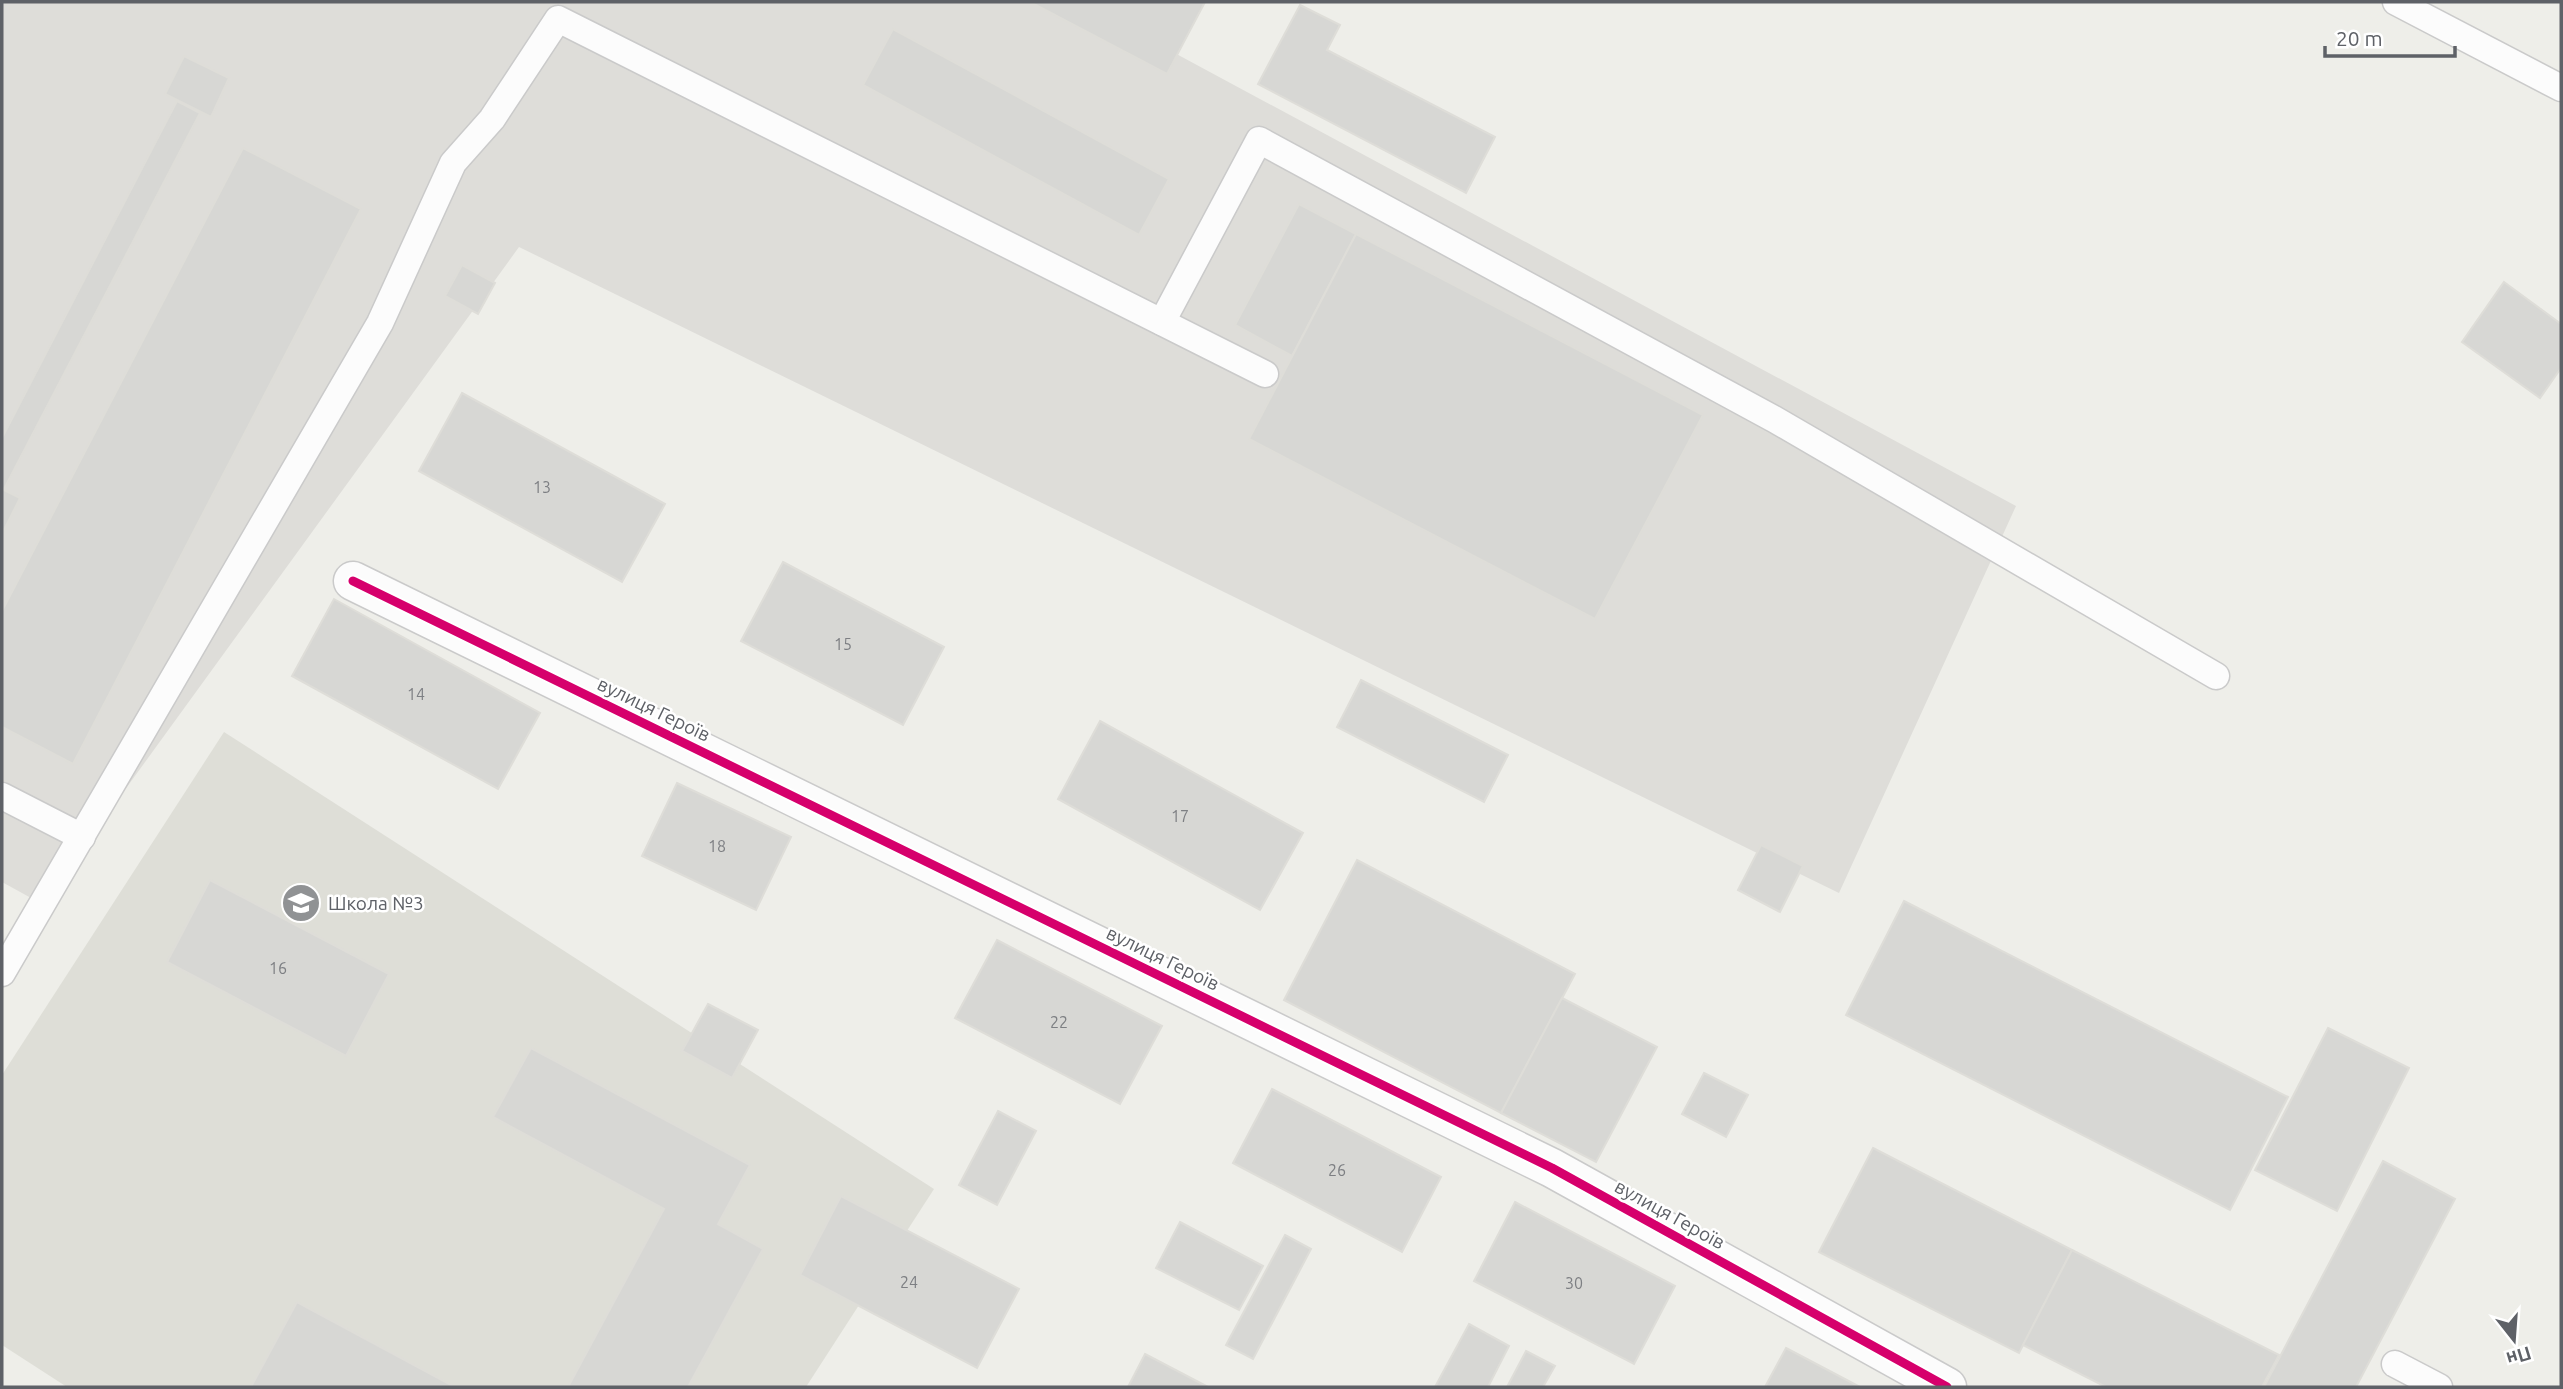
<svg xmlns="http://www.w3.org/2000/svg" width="2563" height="1389" font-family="Ubuntu,sans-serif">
  <rect width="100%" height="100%" fill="#eeeee9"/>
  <!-- industrial -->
  <path fill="#deddd9" d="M2 2H1080L2016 506 1839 893 519 247 42 904 2 882Z"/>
  <!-- education -->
  <path fill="#deded7" d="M224 732 934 1189 806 1387H67L2 1345V1075Z"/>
  <!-- building -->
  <g fill="#d7d7d4" stroke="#deddd8" stroke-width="2">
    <path d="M1030 2H1205L1167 74Z"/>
    <path d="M1300 5 1340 25 1327 50 1495 137 1466 193 1258 84Z"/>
    <path d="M893 29 1169 179 1139 235 863 85Z"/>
    <path d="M184 56 229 78 211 117 165 94Z"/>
    <path d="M177 101 200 113 4 489 2 488V438Z"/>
    <path d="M243 148 361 209 73 764 2 727V611Z"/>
    <path d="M1299 204 1356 234 1292 356 1235 325Z"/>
    <path d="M1356 234 1703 415 1595 619 1249 439Z"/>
    <path d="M462 265 495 283 478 314 445 296Z"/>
    <path d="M2504 282 2561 324V368L2540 398 2462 342Z"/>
    <path d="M462 393 665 504 622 582 419 471Z"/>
    <path d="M2 489 20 498 2 534Z"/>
    <path d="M783 562 944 647 903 725 741 641Z"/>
    <path d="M334 599 540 713 498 789 292 676Z"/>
    <path d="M1361 680 1508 755 1484 802 1337 727Z"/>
    <path d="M1100 721 1303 833 1260 910 1058 799Z"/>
    <path d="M677 783 791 837 756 910 642 856Z"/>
    <path d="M1761 845 1803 866 1780 912 1738 890Z"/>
    <path d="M1357 860 1575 974 1501 1113 1284 1000Z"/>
    <path d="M210 880 389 974 346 1056 167 962Z"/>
    <path d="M1904 901 2288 1097 2230 1210 1846 1015Z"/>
    <path d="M997 940 1162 1026 1120 1104 955 1018Z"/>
    <path d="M1562 998 1657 1047 1596 1162 1501 1113Z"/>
    <path d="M708 1004 758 1030 732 1078 682 1051Z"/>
    <path d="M2328 1028 2409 1068 2337 1211 2255 1170Z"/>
    <path d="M531 1048 750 1165 718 1224 763 1249 688 1387H568L664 1209 493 1117Z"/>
    <path d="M1704 1073 1748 1095 1726 1137 1682 1114Z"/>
    <path d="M1272 1089 1441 1177 1402 1252 1233 1163Z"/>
    <path d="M998 1111 1036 1131 997 1205 959 1185Z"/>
    <path d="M1873 1148 2072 1250 2019 1353 1819 1252Z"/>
    <path d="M2383 1161 2455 1199 2356 1387H2264Z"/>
    <path d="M841 1196 1019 1289 977 1368 800 1275Z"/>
    <path d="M1515 1202 1675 1286 1634 1364 1474 1281Z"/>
    <path d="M1180 1222 1263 1266 1239 1310 1156 1268Z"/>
    <path d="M1285 1235 1311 1249 1253 1359 1226 1345Z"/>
    <path d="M2072 1250 2279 1355 2262 1387H2106L2023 1345Z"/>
    <path d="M297 1302 455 1387H251Z"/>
    <path d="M1469 1324 1509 1346 1488 1387H1435Z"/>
    <path d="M1786 1348 1860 1387H1765Z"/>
    <path d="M1526 1351 1555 1366 1543 1387H1507Z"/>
    <path d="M1145 1354 1208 1387H1128Z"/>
  </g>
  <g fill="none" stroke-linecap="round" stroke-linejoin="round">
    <defs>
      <g id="lane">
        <path d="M2396 2 2561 88"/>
        <path d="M1162 322 1259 140 1774 419 2216 676"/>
        <path d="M2 796 82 837"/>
        <path d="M2 973 380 323 453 163 492 119 558 19 1265 374"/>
        <path d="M2395 1364 2439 1387"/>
      </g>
      <path id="street" d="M353 581 1552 1168 1947 1387"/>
    </defs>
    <!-- lane casing -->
    <use href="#lane" stroke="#cacaca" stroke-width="29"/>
    <!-- street casing -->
    <use href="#street" stroke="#cacaca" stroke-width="41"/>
    <!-- lane -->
    <use href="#lane" stroke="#fcfcfc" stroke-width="26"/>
    <!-- street -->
    <use href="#street" stroke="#fcfcfc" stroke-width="38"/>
    <defs>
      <path id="cycleway" d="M353 581 1552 1168 1947 1387"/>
    </defs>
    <!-- cycleway casing -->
    <use href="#cycleway" stroke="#fff" stroke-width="13"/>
    <!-- cycleway -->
    <use href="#cycleway" stroke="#d6006c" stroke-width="9"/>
  </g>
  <!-- icons -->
  <defs>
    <symbol id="school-disc" viewBox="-11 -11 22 22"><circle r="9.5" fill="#909294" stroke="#fff"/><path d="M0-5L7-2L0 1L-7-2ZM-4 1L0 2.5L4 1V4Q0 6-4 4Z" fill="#fff"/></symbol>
  </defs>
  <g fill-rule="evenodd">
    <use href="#school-disc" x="279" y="881" width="44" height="44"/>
  </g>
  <g text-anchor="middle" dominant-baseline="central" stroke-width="5" stroke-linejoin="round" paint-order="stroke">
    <!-- number labels -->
    <g font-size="16" fill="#7d7f83">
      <text x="542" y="487">13</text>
      <text x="843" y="644">15</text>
      <text x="416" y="694">14</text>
      <text x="1180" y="816">17</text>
      <text x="717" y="846">18</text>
      <text x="278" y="968">16</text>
      <text x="1059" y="1022">22</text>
      <text x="1337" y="1170">26</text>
      <text x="909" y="1282">24</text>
      <text x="1574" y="1283">30</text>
    </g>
    <!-- street labels -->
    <g font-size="19" fill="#5e6167" stroke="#fff">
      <text transform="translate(654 709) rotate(26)">вулиця Героїв</text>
      <text transform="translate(1163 958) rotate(26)">вулиця Героїв</text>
      <text transform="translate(1670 1214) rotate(29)">вулиця Героїв</text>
    </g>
    <!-- poi labels -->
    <g font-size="19" fill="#5e6167" stroke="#fff" text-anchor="start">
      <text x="328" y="903">Школа №3</text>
    </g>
  </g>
  <!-- border -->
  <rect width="2563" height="1389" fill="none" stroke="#5e6167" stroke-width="7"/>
  <!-- north arrow -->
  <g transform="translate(2514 1340) rotate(163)" stroke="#ffffff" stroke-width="5" paint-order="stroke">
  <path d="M0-5L12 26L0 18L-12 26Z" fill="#5e6167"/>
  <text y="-10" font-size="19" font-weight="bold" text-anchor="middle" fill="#5e6167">Пн</text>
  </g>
  <!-- scale -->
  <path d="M2325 46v10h130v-10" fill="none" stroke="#5e6167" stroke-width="3.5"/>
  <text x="2336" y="46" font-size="21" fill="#5e6167" stroke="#ffffff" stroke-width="5" paint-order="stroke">20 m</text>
</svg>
